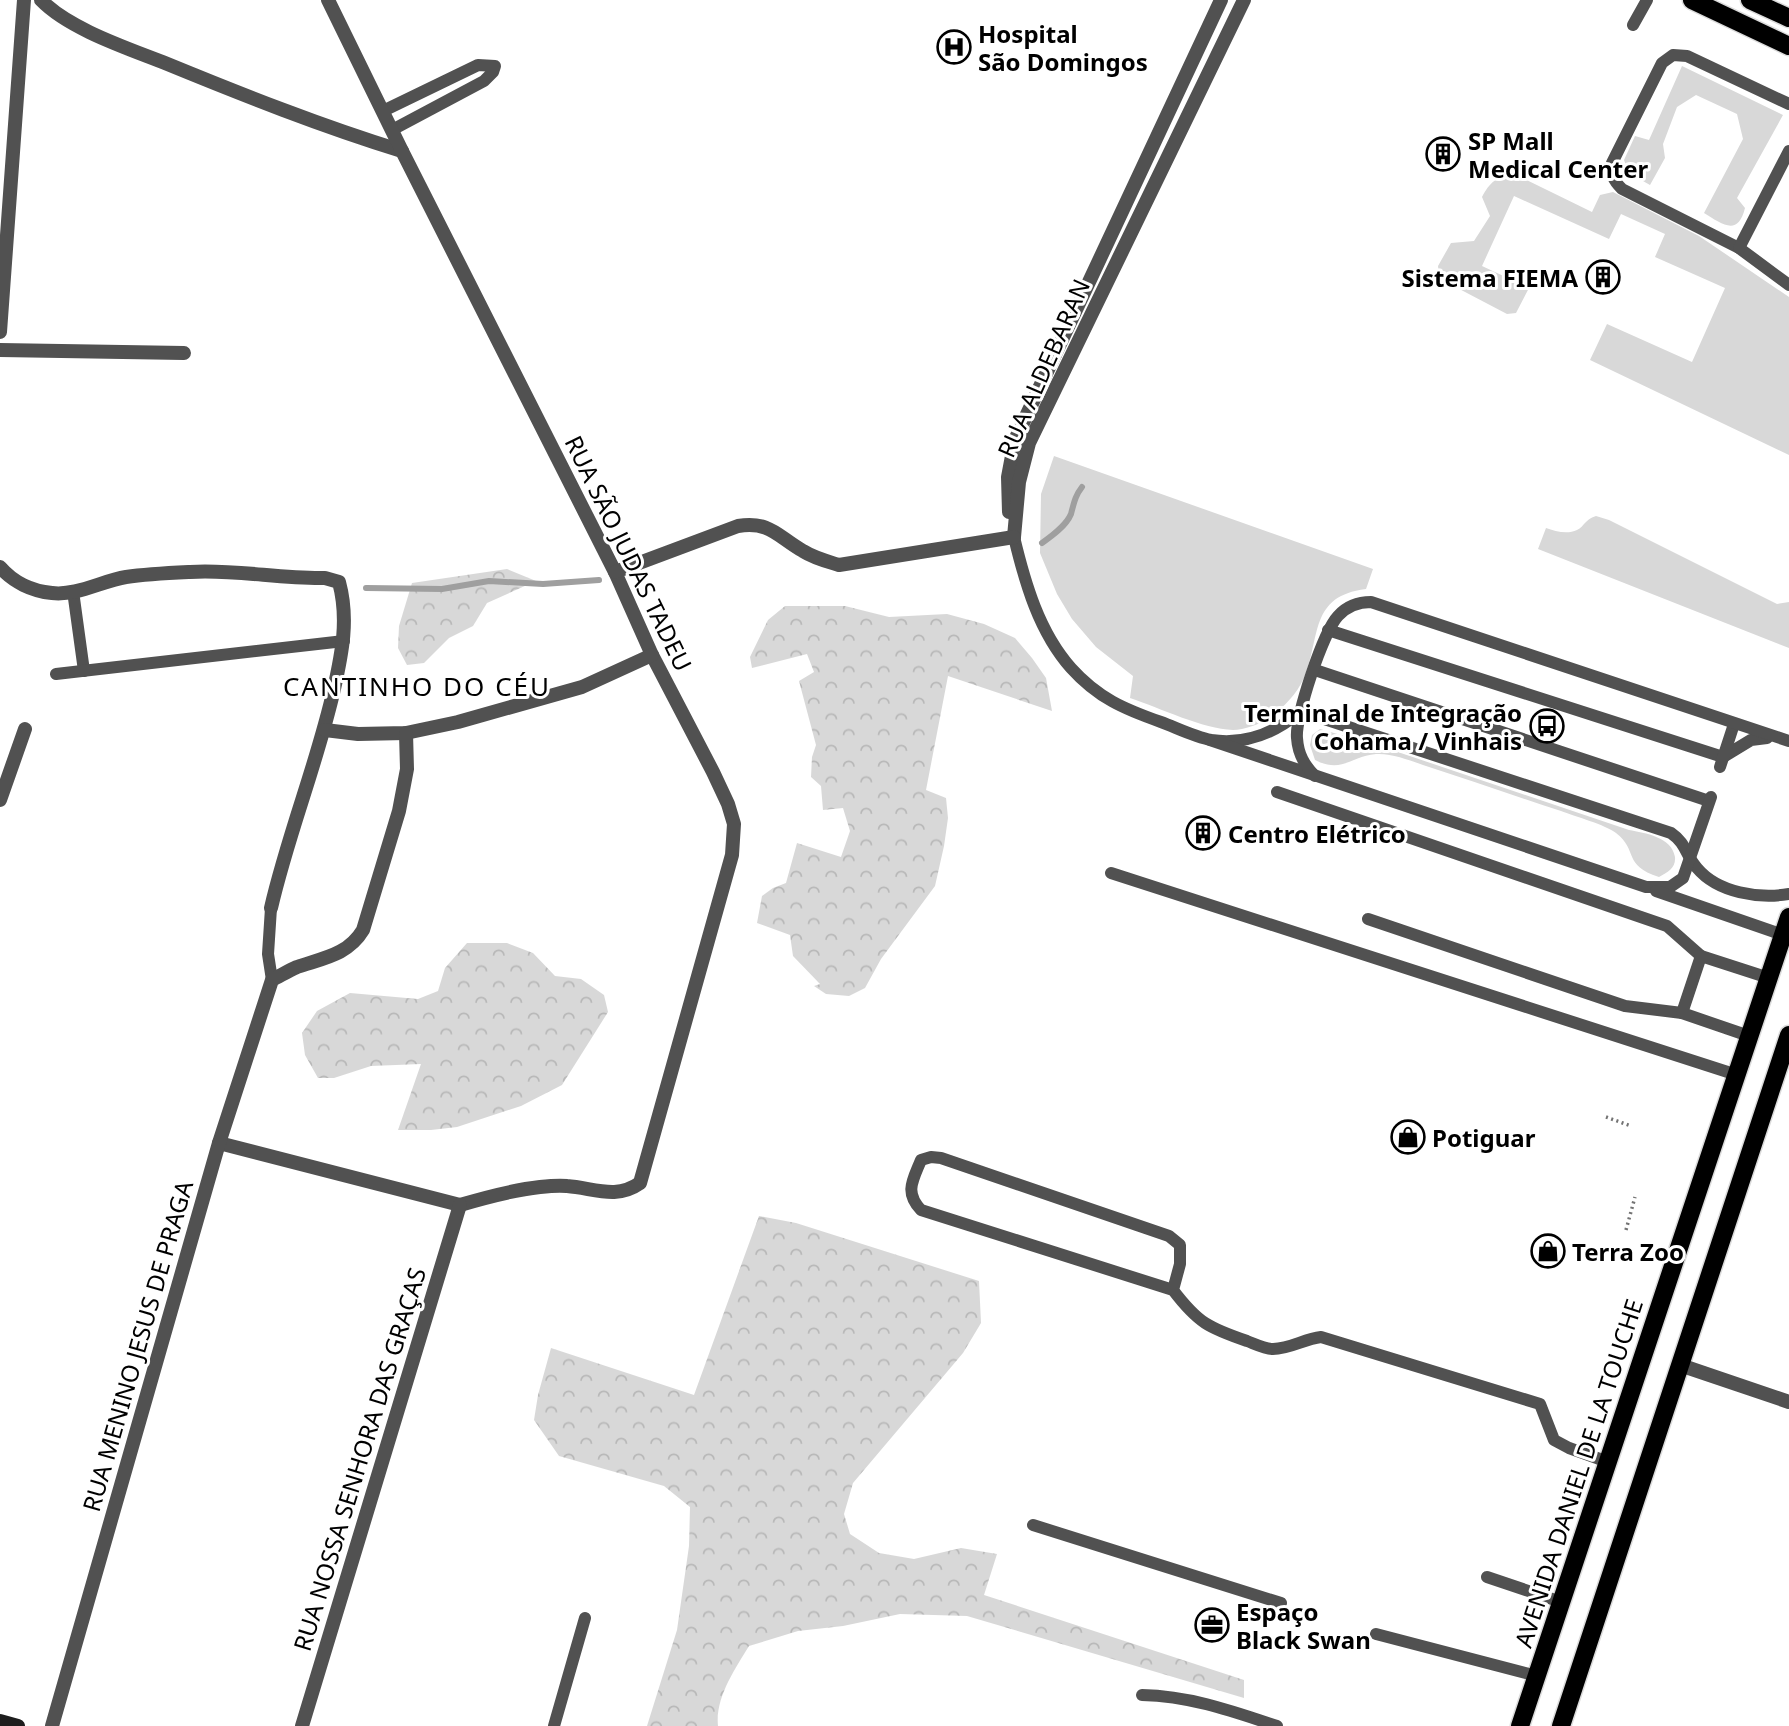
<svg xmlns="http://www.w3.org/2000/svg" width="1789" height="1726" font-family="'Noto Sans',sans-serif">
  <defs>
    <pattern id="forest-crowns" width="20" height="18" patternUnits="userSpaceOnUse" patternTransform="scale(1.75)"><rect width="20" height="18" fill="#d8d8d8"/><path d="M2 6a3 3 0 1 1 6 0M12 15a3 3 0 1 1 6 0" fill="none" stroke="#b8b8b8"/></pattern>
  </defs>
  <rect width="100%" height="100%" fill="#fff"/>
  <!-- green -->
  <g fill="#d8d8d8">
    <path d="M1682 66 1783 115 1737 198 1745 208C1738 237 1722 224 1704 213L1743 139 1737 114 1696 95 1677 107 1663 144 1665 158 1650 185C1638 178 1628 174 1624 160L1635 136 1649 140Z"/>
    <path d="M1514 174 1592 212 1600 195 1613 192 1699 236 1789 297V455L1590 360 1607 324 1692 362 1725 288 1655 257 1665 234 1621 214 1609 239 1514 196 1482 266 1529 288 1516 313 1507 314 1446 282 1439 275 1438 266 1451 243 1474 241 1490 216 1482 197C1490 182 1497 176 1514 174Z"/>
    <path d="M1054 456 1373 569 1366 589C1309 596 1321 637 1304 678 1296 695 1284 707 1269 718 1260 724 1244 730 1233 730 1203 729 1160 708 1130 698L1133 676 1096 647 1072 619 1057 594 1040 553 1041 494Z"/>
    <path d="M1596 516 1609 520 1777 604 1789 602V648L1538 549 1546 528C1555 531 1567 535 1577 530 1585 526 1584 520 1596 516Z"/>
    <path d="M1320 729 1386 748 1629 830C1645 833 1672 837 1675 857 1676 868 1668 872 1659 877 1622 865 1639 851 1616 833 1606 825 1574 816 1561 811 1515 796 1469 780 1423 765 1409 760 1391 753 1376 754 1350 756 1343 774 1315 760L1310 745 1312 735Z"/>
  </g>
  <!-- forest -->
  <g fill="url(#forest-crowns)">
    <path d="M507 569 536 581 487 603 473 626 449 638 424 663 407 665 398 648 399 626 412 583Z"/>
    <path d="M785 606H845L889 617 947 614 984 624 1015 638 1032 658 1046 678 1052 711 948 676 926 790 946 798 948 818 944 846 935 886 881 959 865 988 849 996 826 994 814 986 820 984 793 956 790 935 757 923 762 896 773 888 786 883 797 843 841 857 850 831 843 808 823 810 821 786 811 777 812 757 816 745 799 681 814 672 807 654 752 668 750 657 768 620Z"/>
    <path d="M467 943H507L533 953 555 976 581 979 604 995 608 1012 562 1085 521 1106 457 1127 431 1130H398L421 1064 371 1066 334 1078H318L305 1055 302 1033 317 1011 350 993 418 999 438 991 445 968Z"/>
    <path d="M759 1216 796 1223 979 1281 981 1323 963 1353 853 1483 844 1514 850 1534 879 1553 914 1559 961 1548 997 1554 984 1595 1244 1680V1698L967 1616 900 1614 843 1626 798 1631 749 1646C735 1669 715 1698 718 1726H647L677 1630 689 1546 690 1507 664 1486 559 1456 534 1420 538 1395 551 1348 694 1395Z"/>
  </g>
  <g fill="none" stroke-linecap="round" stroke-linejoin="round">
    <!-- stream -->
    <g stroke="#9f9f9f" stroke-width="6">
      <path d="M1042 543C1052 536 1066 526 1071 514 1074 503 1075 496 1082 487"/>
      <path d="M366 588 442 589 489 581 543 584 599 580"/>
    </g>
    <defs>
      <g id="primary">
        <path d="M1692 0 1789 46"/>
        <path d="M1750 0 1789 18"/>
        <path d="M1520 1726 1789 917"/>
        <path d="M1561 1726 1789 1035"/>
      </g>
    </defs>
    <!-- primary casing -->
    <use href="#primary" stroke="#dbdbdb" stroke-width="21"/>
    <!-- path -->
    <g stroke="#737373" stroke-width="3.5" stroke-dasharray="2 3.5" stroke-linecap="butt">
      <path d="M1606 1117 1631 1126"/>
      <path d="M1626 1230 1635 1197"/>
    </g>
    <!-- service -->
    <g stroke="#515151" stroke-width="12">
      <path d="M1633 25 1647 0"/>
      <path d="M1789 104 1687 56 1673 55 1662 63 1612 163C1611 175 1613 180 1622 189L1739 248 1789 285"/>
      <path d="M383 111 478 65 495 66 493 72 484 81 392 130"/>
      <path d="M1739 248 1789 151"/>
      <path d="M1014 537C1025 583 1039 632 1071 668 1098 698 1124 709 1161 722 1177 728 1195 737 1211 740 1245 745 1275 733 1300 712"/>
      <path d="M73 591 84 671"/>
      <path d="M1328 630 1723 757"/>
      <path d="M1315 670 1709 801"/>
      <path d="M56 674 344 641"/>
      <path d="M1300 711 1671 833C1687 844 1685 855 1697 868 1718 893 1759 899 1789 894"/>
      <path d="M1210 740 1646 887H1670L1683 878 1711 797"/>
      <path d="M1723 757 1751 740 1767 738"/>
      <path d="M1720 767 1734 724"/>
      <path d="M1315 776C1304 765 1298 754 1297 738 1295 717 1323 632 1338 616 1347 606 1358 602 1371 602L1789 741"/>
      <path d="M1277 792 1667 926 1701 956"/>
      <path d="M1111 873 1737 1075"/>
      <path d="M1656 891 1783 935"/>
      <path d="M271 908 268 954 272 980"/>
      <path d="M1368 919 1625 1006 1682 1013"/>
      <path d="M1749 1036 1682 1013 1701 956 1769 978"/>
      <path d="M1173 1290 921 1210C904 1192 913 1180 921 1160L931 1157 941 1158 1169 1236 1180 1245V1264L1173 1290C1198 1323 1209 1328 1247 1341 1255 1344 1265 1349 1273 1349 1290 1349 1304 1339 1321 1337L1540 1404 1554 1440 1569 1448 1608 1462"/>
      <path d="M1033 1525 1281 1603"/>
      <path d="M1487 1577 1561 1602"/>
      <path d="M1376 1634 1537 1676"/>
      <path d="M1142 1695C1190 1696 1232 1711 1277 1726"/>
      <path d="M554 1726 585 1618"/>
    </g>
    <!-- minor -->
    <g stroke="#515151" stroke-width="14">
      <path d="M41 0C69 29 127 48 165 63 243 95 321 126 402 151"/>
      <path d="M328 0 402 151 615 572 652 655 713 772 728 804 734 824 732 855 640 1183C616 1200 594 1188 567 1186 558 1185 549 1186 540 1187 513 1190 487 1197 460 1205"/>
      <path d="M0 332 24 0"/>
      <path d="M0 350 184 353"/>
      <path d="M1009 512 1008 477 1015 440 1221 0"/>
      <path d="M1014 537 1019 482 1029 443 1244 0"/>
      <path d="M0 567C13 582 32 591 52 593 76 596 102 581 126 577 147 574 169 573 190 572 235 569 280 579 325 578L339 582C349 619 342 653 334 689 317 764 288 834 271 908"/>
      <path d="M615 572 738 526C770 521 777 536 803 551 814 558 826 561 839 565L1014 537"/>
      <path d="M325 730 358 734 406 733 458 722 582 687 652 655"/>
      <path d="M0 800 25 729"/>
      <path d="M219 1143 460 1205"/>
      <path d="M1680 1365 1789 1402"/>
      <path d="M52 1726 219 1143 272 980C280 976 288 971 297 967 323 958 348 955 363 930L399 811 407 769 406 733"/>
      <path d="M302 1726 460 1205"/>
    </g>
    <!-- secondary -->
    <path stroke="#1e1e1e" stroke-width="14" d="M0 1721 18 1726"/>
    <!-- primary -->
    <use href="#primary" stroke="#000" stroke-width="18"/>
  </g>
  <!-- icons -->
  <defs>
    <symbol id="hospital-ring" viewBox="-11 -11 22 22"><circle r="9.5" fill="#fff" stroke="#000" stroke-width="1.5"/><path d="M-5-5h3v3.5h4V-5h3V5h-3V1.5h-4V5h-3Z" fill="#000"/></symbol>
    <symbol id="building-ring" viewBox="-11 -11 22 22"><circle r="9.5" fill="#fff" stroke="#000" stroke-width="1.5"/><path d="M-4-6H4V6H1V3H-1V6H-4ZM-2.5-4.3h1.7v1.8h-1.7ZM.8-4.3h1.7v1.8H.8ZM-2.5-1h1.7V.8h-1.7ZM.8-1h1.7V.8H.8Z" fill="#000"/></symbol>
    <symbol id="bus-ring" viewBox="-11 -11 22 22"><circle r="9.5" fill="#fff" stroke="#000" stroke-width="1.5"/><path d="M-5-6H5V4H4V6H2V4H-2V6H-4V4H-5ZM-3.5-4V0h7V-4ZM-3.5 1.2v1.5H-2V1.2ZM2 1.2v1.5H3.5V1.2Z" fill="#000"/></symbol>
    <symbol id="shop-ring" viewBox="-11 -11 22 22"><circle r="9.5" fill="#fff" stroke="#000" stroke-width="1.5"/><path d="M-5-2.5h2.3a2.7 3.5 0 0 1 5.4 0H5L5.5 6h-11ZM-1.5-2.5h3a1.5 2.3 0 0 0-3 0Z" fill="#000"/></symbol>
    <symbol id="office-ring" viewBox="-11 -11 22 22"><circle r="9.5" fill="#fff" stroke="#000" stroke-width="1.5"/><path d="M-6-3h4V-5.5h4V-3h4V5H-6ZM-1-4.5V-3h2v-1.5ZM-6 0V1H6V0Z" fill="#000"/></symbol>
  </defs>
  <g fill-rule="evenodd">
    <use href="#hospital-ring" x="935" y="28" width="38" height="38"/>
    <use href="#building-ring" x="1424" y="135" width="38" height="38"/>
    <use href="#building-ring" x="1584" y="258" width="38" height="38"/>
    <use href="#bus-ring" x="1528" y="707" width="38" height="38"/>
    <use href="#building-ring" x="1184" y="814" width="38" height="38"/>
    <use href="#shop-ring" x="1389" y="1118" width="38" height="38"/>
    <use href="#shop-ring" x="1529" y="1232" width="38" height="38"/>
    <use href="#office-ring" x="1193" y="1606" width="38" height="38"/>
  </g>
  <g text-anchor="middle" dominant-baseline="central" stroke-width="6" stroke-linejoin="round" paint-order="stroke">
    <!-- poi labels -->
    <g font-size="24" font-weight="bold" fill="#000" stroke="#fff" text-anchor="start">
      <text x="978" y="33">Hospital<tspan x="978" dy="28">São Domingos</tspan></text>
      <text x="1468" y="140">SP Mall<tspan x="1468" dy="28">Medical Center</tspan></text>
      <text x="1578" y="277" text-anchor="end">Sistema FIEMA</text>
      <text x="1522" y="712" text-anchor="end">Terminal de Integração<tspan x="1522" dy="28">Cohama / Vinhais</tspan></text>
      <text x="1228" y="833">Centro Elétrico</text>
      <text x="1432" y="1137">Potiguar</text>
      <text x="1572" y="1251">Terra Zoo</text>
      <text x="1236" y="1611">Espaço<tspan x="1236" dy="28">Black Swan</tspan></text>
    </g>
    <!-- street labels -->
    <g font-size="24" fill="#000" stroke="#fff">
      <text transform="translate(1043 368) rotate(-66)">RUA ALDEBARAN</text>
      <text transform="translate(629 553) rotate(64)">RUA SÃO JUDAS TADEU</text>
      <text transform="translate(137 1346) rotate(-74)">RUA MENINO JESUS DE PRAGA</text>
      <text transform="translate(359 1459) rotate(-73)">RUA NOSSA SENHORA DAS GRAÇAS</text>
      <text transform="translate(1578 1473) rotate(-72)">AVENIDA DANIEL DE LA TOUCHE</text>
    </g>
    <!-- neighbourhood labels -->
    <g font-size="26" letter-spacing="2" fill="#000" stroke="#fff">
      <text x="417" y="686">CANTINHO DO CÉU</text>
    </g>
  </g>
</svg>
